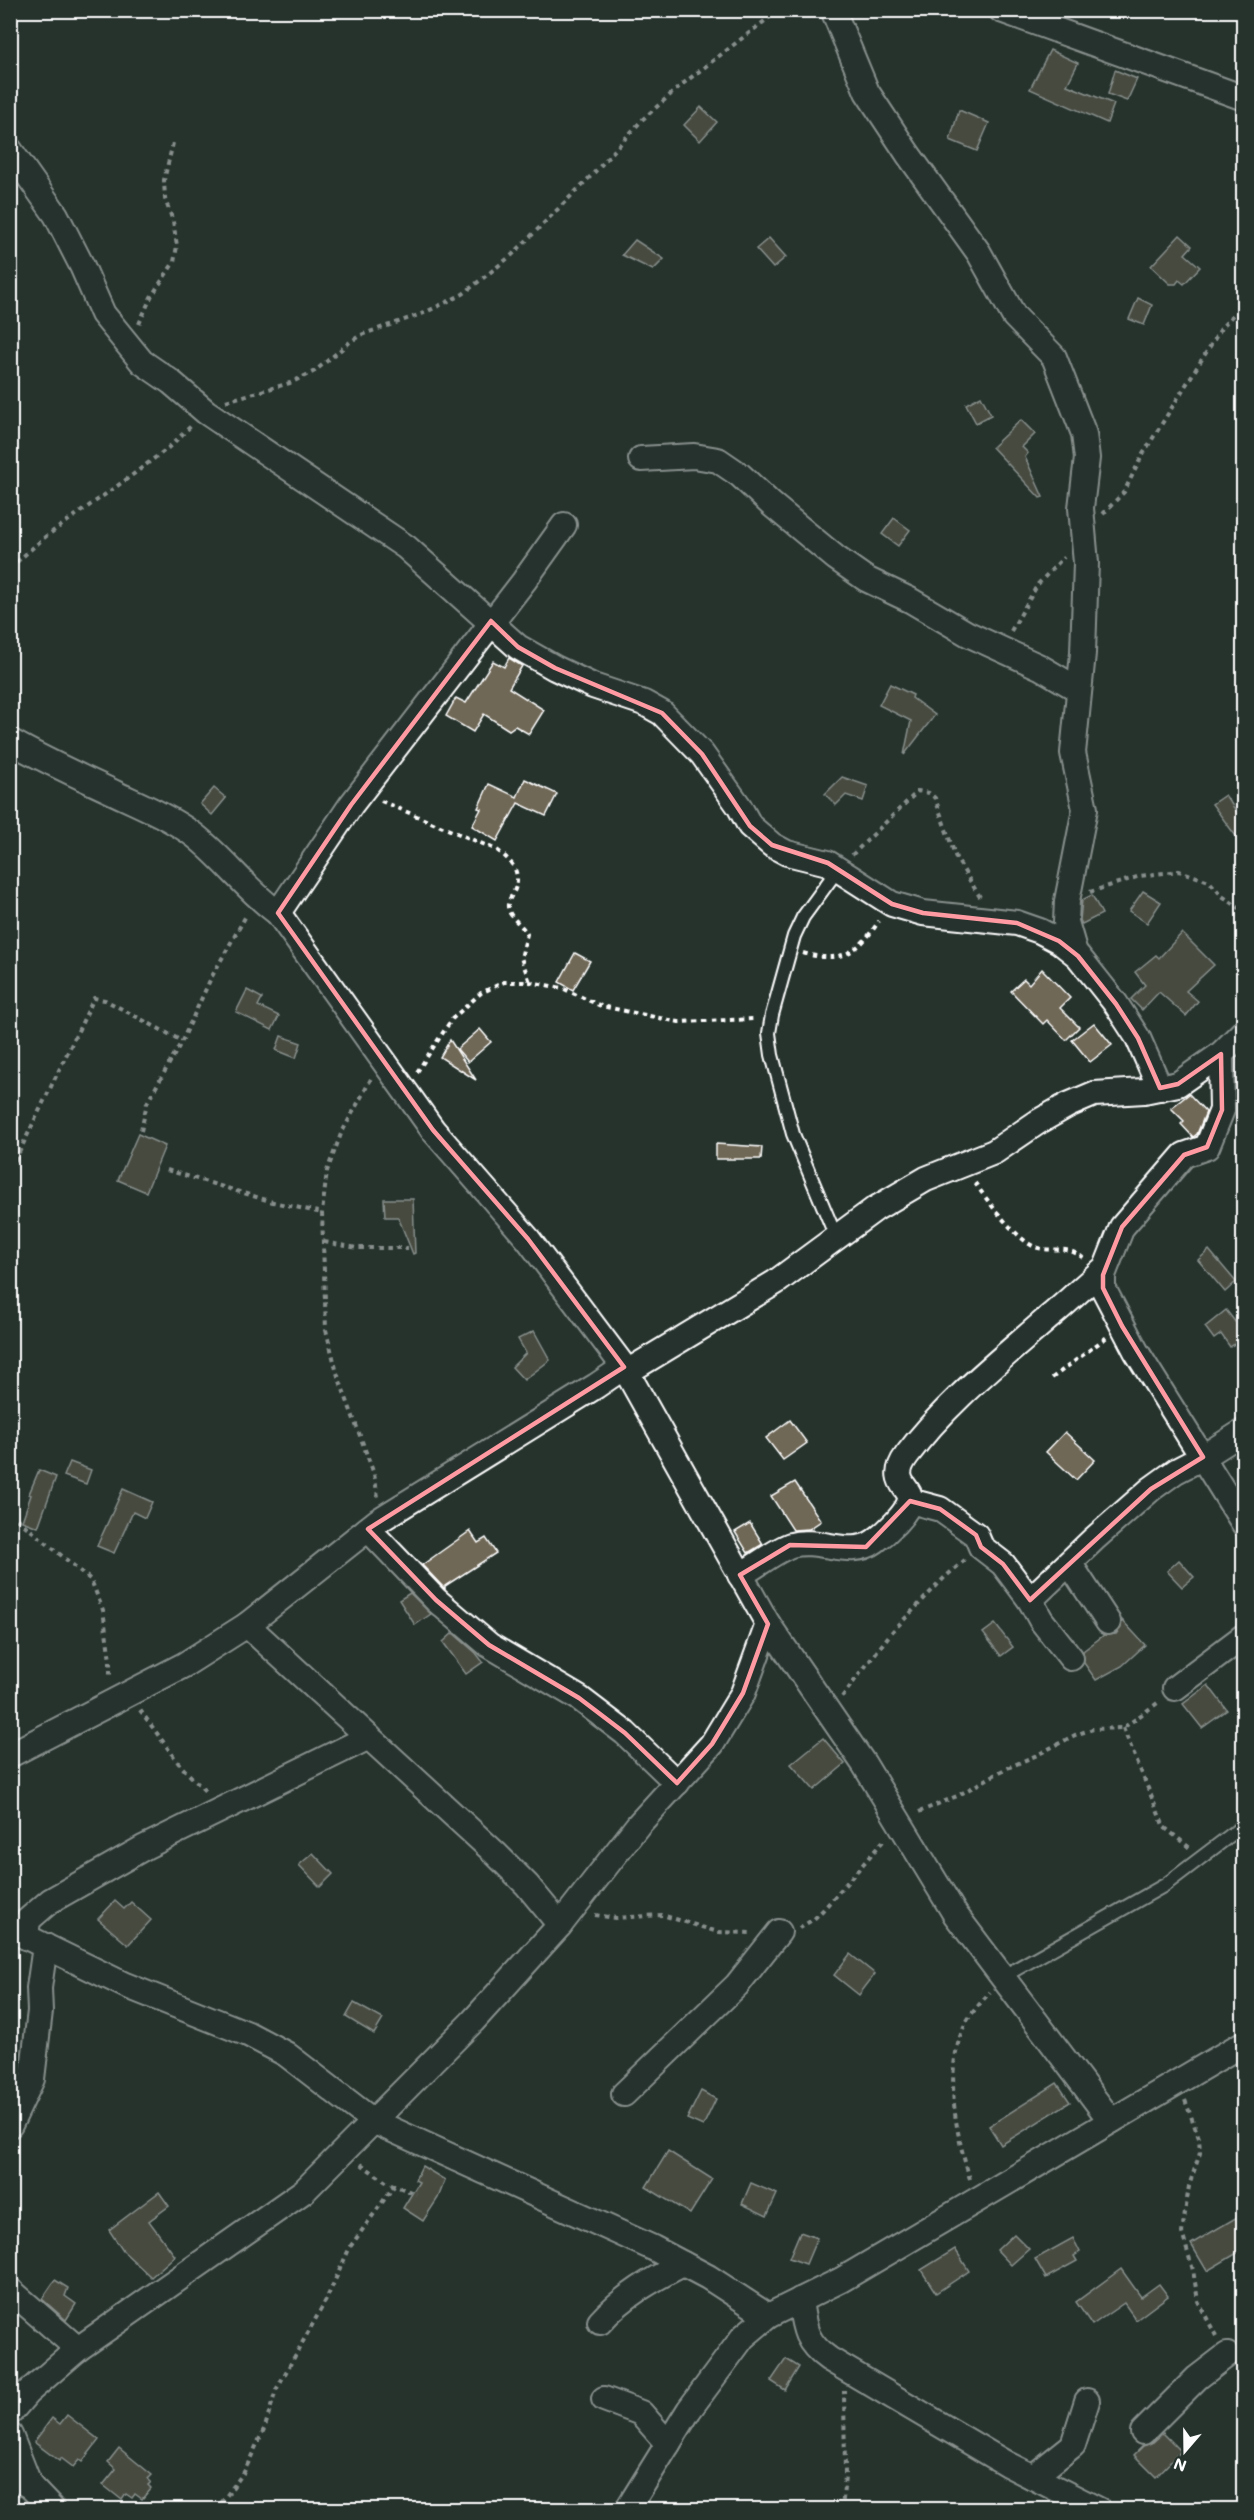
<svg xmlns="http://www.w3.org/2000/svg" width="1254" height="2520" font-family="Mali,sans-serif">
  <rect width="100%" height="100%" fill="#26332d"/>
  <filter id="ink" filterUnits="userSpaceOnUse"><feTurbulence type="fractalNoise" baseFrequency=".0167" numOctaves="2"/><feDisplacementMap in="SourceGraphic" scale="12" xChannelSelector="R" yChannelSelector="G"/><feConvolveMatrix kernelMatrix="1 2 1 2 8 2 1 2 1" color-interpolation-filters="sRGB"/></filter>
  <g filter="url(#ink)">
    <!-- building -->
    <g fill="#6f6757" stroke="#fff" stroke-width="1.5">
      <path d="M1050 50 1078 63 1067 85 1114 104 1107 123 1030 89Z"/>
      <path d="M1115 70 1137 79 1127 101 1108 94Z"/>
      <path d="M701 107 717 122 700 141 684 125Z"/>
      <path d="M959 110 989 123 977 151 950 140Z"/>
      <path d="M1180 235 1192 246 1185 254 1200 267 1184 284 1179 280 1176 284H1170L1151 266Z"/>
      <path d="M769 238 786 257 773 268 756 249Z"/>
      <path d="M635 240 664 259 653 270 622 255Z"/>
      <path d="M1138 298 1152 305 1144 325 1129 319Z"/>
      <path d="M981 396 991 415 976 423 966 404Z"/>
      <path d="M1021 420 1035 434 1022 447 1028 453 1025 457 1043 497 1040 498 992 447Z"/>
      <path d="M894 518 910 530 898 546 882 534Z"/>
      <path d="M509 658 522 666 509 688 544 710 529 734 515 726 509 730 484 714 473 732 446 716 456 698 466 703 493 661 504 667Z"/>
      <path d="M890 684 913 695 912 698 935 715 904 755 911 721 879 705Z"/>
      <path d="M842 777 868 786 863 801 846 795 836 805 825 794Z"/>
      <path d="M525 779 557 794 546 816 518 803 497 841 472 826 481 809 478 808 489 784 517 797Z"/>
      <path d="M214 788 226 798 212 815 200 804Z"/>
      <path d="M1225 795 1244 822V847L1212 804Z"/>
      <path d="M1143 891 1161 902 1147 923 1129 911Z"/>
      <path d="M1092 895 1102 914 1082 924 1080 920 1082 900Z"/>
      <path d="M1182 933 1214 965 1186 991 1198 1001 1186 1016 1159 992 1142 1010 1131 999 1145 985 1135 972 1156 955 1159 958Z"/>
      <path d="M575 953 590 961 573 990 559 982Z"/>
      <path d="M1042 969 1070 998 1060 1008 1079 1027 1066 1040 1047 1020 1043 1024 1011 991 1024 979 1029 984Z"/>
      <path d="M247 990 262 998 258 1006 279 1016 272 1030 236 1012Z"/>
      <path d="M1094 1023 1112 1045 1090 1062 1072 1040Z"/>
      <path d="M480 1029 491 1042 468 1062 457 1049Z"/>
      <path d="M281 1036 301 1043 296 1058 276 1050Z"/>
      <path d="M450 1040 476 1080 440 1057Z"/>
      <path d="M1189 1094 1206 1112 1197 1134 1193 1137 1181 1124 1184 1121 1171 1108Z"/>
      <path d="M138 1134 165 1146 146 1192 118 1180Z"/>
      <path d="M716 1144 762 1147 761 1159H716Z"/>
      <path d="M384 1199H413L415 1253 413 1254 398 1217H385Z"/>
      <path d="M1209 1250 1236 1282 1225 1292 1198 1260Z"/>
      <path d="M1226 1310 1244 1333V1337L1230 1347 1221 1334 1214 1339 1205 1327Z"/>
      <path d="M534 1331 550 1360 524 1380 512 1367 526 1353 518 1339Z"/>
      <path d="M790 1420 807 1443 783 1460 766 1438Z"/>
      <path d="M1065 1432 1095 1460 1076 1480 1046 1452Z"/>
      <path d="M70 1462 91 1470 86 1484 64 1476Z"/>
      <path d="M39 1470 56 1477 38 1527 22 1521 31 1495 29 1494Z"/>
      <path d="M795 1482 821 1521 809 1529 793 1530 771 1496Z"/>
      <path d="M123 1489 152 1502 145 1518 133 1512 114 1553 97 1546Z"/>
      <path d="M750 1523 763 1544 748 1553 735 1532Z"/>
      <path d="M470 1531 478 1543 486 1538 496 1553 445 1586V1589L422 1565Z"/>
      <path d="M1179 1560 1194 1577 1182 1587 1167 1571Z"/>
      <path d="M410 1593 431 1614 415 1625 399 1600Z"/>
      <path d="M1122 1620 1145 1645 1122 1666 1096 1680 1084 1663 1083 1651 1104 1635 1116 1634 1121 1628Z"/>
      <path d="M995 1624 1013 1647 1001 1656 983 1633Z"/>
      <path d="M453 1633 476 1653 483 1662 466 1674 443 1642Z"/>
      <path d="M1208 1685 1227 1710 1202 1728 1183 1704Z"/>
      <path d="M823 1738 845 1764 814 1790 791 1764Z"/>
      <path d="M313 1853 333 1874 320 1887 299 1865Z"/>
      <path d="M115 1901 124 1909 131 1902 151 1920 128 1945 98 1919Z"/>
      <path d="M850 1954 875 1974 859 1995 834 1975Z"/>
      <path d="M354 2003 383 2019 374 2034 346 2017Z"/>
      <path d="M1057 2083 1070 2102 1001 2145 989 2126Z"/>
      <path d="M701 2091 716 2099 703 2126 687 2119Z"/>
      <path d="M668 2151 712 2179 690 2214 646 2187Z"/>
      <path d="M422 2166 445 2180 438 2198 423 2221 403 2208 419 2182 415 2180Z"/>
      <path d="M751 2183 777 2194 767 2216 742 2204Z"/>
      <path d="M159 2192 169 2206 149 2221 175 2256 151 2277 123 2251 109 2230Z"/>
      <path d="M1244 2213V2249L1207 2271 1191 2244Z"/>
      <path d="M800 2232 817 2238 806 2264 789 2258Z"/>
      <path d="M1014 2234 1029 2249 1011 2265 997 2250Z"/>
      <path d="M1073 2238 1080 2252 1074 2256 1077 2261 1046 2278 1035 2259Z"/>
      <path d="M955 2249 969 2271 936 2293 921 2270Z"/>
      <path d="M1121 2269 1141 2297 1159 2284 1168 2296 1136 2320 1124 2303 1092 2325 1076 2302Z"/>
      <path d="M55 2280 68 2288 65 2296 76 2304 66 2320 42 2299Z"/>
      <path d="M786 2359 799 2367 785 2390 771 2381Z"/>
      <path d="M67 2415 99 2440 82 2462 79 2460 73 2467 61 2458 59 2461 34 2442 52 2418 60 2424Z"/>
      <path d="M1163 2433 1181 2451 1156 2477 1134 2455 1143 2446 1153 2442Z"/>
      <path d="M119 2448 152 2475 148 2479 151 2482 148 2485 151 2488 142 2499 135 2494 132 2498 126 2494 122 2500 103 2485 116 2469 108 2462Z"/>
    </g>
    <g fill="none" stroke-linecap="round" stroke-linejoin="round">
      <defs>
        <g id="lane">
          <path d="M836 1237 793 1134 772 1055 769 1033 772 1015 794 936 803 917 838 869"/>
          <path d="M1002 1977 1165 1885 1244 1825"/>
        </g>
        <g id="street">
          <path d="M833 10 867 92 908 154 979 253 1014 316 1054 357 1084 434 1087 458 1081 508 1086 563 1083 653 1073 753 1085 809 1067 901 1066 922 1075 953"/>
          <path d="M1001 10 1244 98"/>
          <path d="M10 150 56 215 82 266 103 314 142 362 171 382 206 412 406 547 518 647 555 668 593 686 644 703 662 713 702 754 739 806 750 826 772 845 787 853 828 863 892 904 923 913 1017 923 1040 931 1059 941 1078 956 1116 1004 1138 1038 1160 1088"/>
          <path d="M641 459 694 456 718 460 740 475 771 504 836 558 866 579 910 600 968 634 1040 667 1079 690"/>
          <path d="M10 741C45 761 81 777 117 794 143 806 171 818 194 835 225 859 247 891 278 913L433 1130 528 1239 624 1367 768 1624 864 1764 955 1914 1111 2121"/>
          <path d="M278 913 351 805 524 581 564 525"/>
          <path d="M1221 1054 1222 1110 1207 1147 1184 1155 1122 1227 1103 1275V1288L1136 1351 1244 1524"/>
          <path d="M627 1372 776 1282 875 1209 926 1179 994 1152 1038 1122 1068 1105 1094 1094 1144 1091 1178 1084 1221 1054 1244 1031"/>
          <path d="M910 1501 940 1509 976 1535 981 1547 1003 1564 1030 1600 1041 1620 1071 1658"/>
          <path d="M368 1529 436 1600 489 1645 579 1698 625 1733 677 1783"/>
          <path d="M1070 1564 1108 1622"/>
          <path d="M740 1575C755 1567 776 1550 791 1545 819 1537 851 1559 875 1541 886 1533 907 1514 910 1500 912 1487 887 1482 907 1455 946 1403 998 1362 1047 1319 1067 1303 1085 1285 1105 1268"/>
          <path d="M1030 1600 1094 1539 1151 1489 1176 1471 1203 1457 1244 1431"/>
          <path d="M247 1625 495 1853 527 1885 560 1925"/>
          <path d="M1175 1688 1244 1636"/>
          <path d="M10 1755 184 1665 247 1625 378 1521 596 1386 624 1367"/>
          <path d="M10 1929 125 1985 248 2034 286 2054 373 2121 653 2248 708 2277 768 2316"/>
          <path d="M26 1937 28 1920 50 1901 145 1847 369 1737"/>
          <path d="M624 2094 737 1985 779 1932"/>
          <path d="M10 2125 32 2079 40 2011 39 1988 45 1946"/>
          <path d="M10 2290 78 2349"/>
          <path d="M800 2300C804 2328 805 2342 829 2359L1007 2464 1099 2510"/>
          <path d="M600 2322C623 2296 653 2279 683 2264"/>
          <path d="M604 2399 641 2413 668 2444"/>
          <path d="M10 2413 27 2393 78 2349 304 2191 473 2021 560 1925 638 1825 712 1744 743 1693 768 1624"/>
          <path d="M1143 2432 1197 2378 1227 2355"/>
          <path d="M10 2435 30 2486"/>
          <path d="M10 2476 30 2486 53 2510"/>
          <path d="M1033 2477 1073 2445 1087 2401"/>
          <path d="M627 2510 689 2410 743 2337 768 2316 841 2280 1244 2043"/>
        </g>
      </defs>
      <!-- lane casing -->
      <use href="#lane" stroke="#fff" stroke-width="16"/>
      <!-- street casing -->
      <use href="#street" stroke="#fff" stroke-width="28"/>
      <!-- path -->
      <g stroke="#fff" stroke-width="4" stroke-dasharray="4.5 4.5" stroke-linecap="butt">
        <path d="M139 324 151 297 174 262 177 246 173 221 165 199 164 180 173 143"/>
        <path d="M226 401 290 383 315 371 350 342 361 335 424 313 463 294 512 255 592 175 643 119 680 86 779 10"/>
        <path d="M1103 514 1124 492 1143 454 1222 327 1244 303"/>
        <path d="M10 568 45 537 127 479 168 448 191 426"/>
        <path d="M1011 631 1038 584 1064 557"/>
        <path d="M381 801 497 850C510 860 522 871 515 889 513 895 507 900 508 907 509 918 522 924 527 934L521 958 530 982"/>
        <path d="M852 855 918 791 929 793 935 798 956 858 980 897"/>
        <path d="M1090 892 1140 876 1179 871 1209 881 1222 896 1244 911"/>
        <path d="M803 953C841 964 858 953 879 921"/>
        <path d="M417 1072 452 1019 481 993 504 982H530L562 988 601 1006 679 1022 755 1019"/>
        <path d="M371 1079 341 1134 327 1171 322 1213 326 1330 337 1373 374 1474 378 1497"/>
        <path d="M141 1131 147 1103 182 1041 211 978 247 914"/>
        <path d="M11 1169 94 998 105 1000 182 1041"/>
        <path d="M167 1170 273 1202 322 1213"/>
        <path d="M975 1183C986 1199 1017 1240 1035 1247 1052 1253 1066 1244 1083 1258"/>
        <path d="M324 1242 357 1248H408"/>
        <path d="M1052 1378 1107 1337"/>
        <path d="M10 1513 91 1580 103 1610 110 1660V1678"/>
        <path d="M842 1697 891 1633 945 1577 965 1560"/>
        <path d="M140 1710 180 1765 207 1793"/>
        <path d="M1123 1728 1164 1827 1190 1848"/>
        <path d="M919 1812 957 1796 1005 1769 1037 1755 1075 1735 1093 1729 1123 1728 1159 1702"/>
        <path d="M595 1915 616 1918 662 1915 718 1932 750 1933"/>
        <path d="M799 1928 814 1919 823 1910 885 1839"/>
        <path d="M1185 2100 1199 2138 1200 2153 1189 2186 1182 2233 1193 2270 1198 2301 1216 2336"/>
        <path d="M361 2164 386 2182 416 2194"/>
        <path d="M970 2179C956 2134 945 2080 961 2034 966 2018 979 2005 990 1992"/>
        <path d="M1236 2372 1244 2384"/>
        <path d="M216 2510 244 2472 265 2427 276 2390 326 2300 350 2247 394 2186"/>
        <path d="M842 2510 845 2476 844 2390"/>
      </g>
      <!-- lane -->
      <use href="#lane" stroke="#26332d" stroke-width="12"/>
      <!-- street -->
      <use href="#street" stroke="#26332d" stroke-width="24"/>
    </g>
  </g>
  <!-- marked area -->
  <path d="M0 0H1254V2520H0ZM491 621 518 647 555 668 662 713 702 754 750 826 772 845 828 863 892 904 923 913 1017 923 1059 941 1078 956 1116 1004 1138 1038 1160 1088 1178 1084 1221 1054 1222 1110 1207 1147 1184 1155 1122 1227 1103 1275V1288L1122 1326 1203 1457 1151 1489 1030 1600 1003 1564 981 1547 976 1535 940 1509 910 1501 866 1547 790 1545 740 1575 768 1624 743 1693 712 1744 677 1783 625 1733 579 1698 489 1645 436 1600 368 1529 624 1367 528 1239 433 1130 278 913 351 805Z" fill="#26332d" fill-opacity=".55" fill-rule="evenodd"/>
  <path fill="none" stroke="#ff9aa2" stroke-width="4.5" stroke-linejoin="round" d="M491 621 518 647 555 668 662 713 702 754 750 826 772 845 828 863 892 904 923 913 1017 923 1059 941 1078 956 1116 1004 1138 1038 1160 1088 1178 1084 1221 1054 1222 1110 1207 1147 1184 1155 1122 1227 1103 1275V1288L1122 1326 1203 1457 1151 1489 1030 1600 1003 1564 981 1547 976 1535 940 1509 910 1501 866 1547 790 1545 740 1575 768 1624 743 1693 712 1744 677 1783 625 1733 579 1698 489 1645 436 1600 368 1529 624 1367 528 1239 433 1130 278 913 351 805Z"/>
  <!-- margin -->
  <rect width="1254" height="2520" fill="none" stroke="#26332d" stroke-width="36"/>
  <rect x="18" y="18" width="1218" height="2484" fill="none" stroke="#fff" stroke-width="2" filter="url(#ink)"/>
  <!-- north arrow -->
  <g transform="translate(1185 2451) rotate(200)" stroke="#26332d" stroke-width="4.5" paint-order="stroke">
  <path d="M0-4.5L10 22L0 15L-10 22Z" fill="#ffffff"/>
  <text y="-9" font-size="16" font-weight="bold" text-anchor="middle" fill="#ffffff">N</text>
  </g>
</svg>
